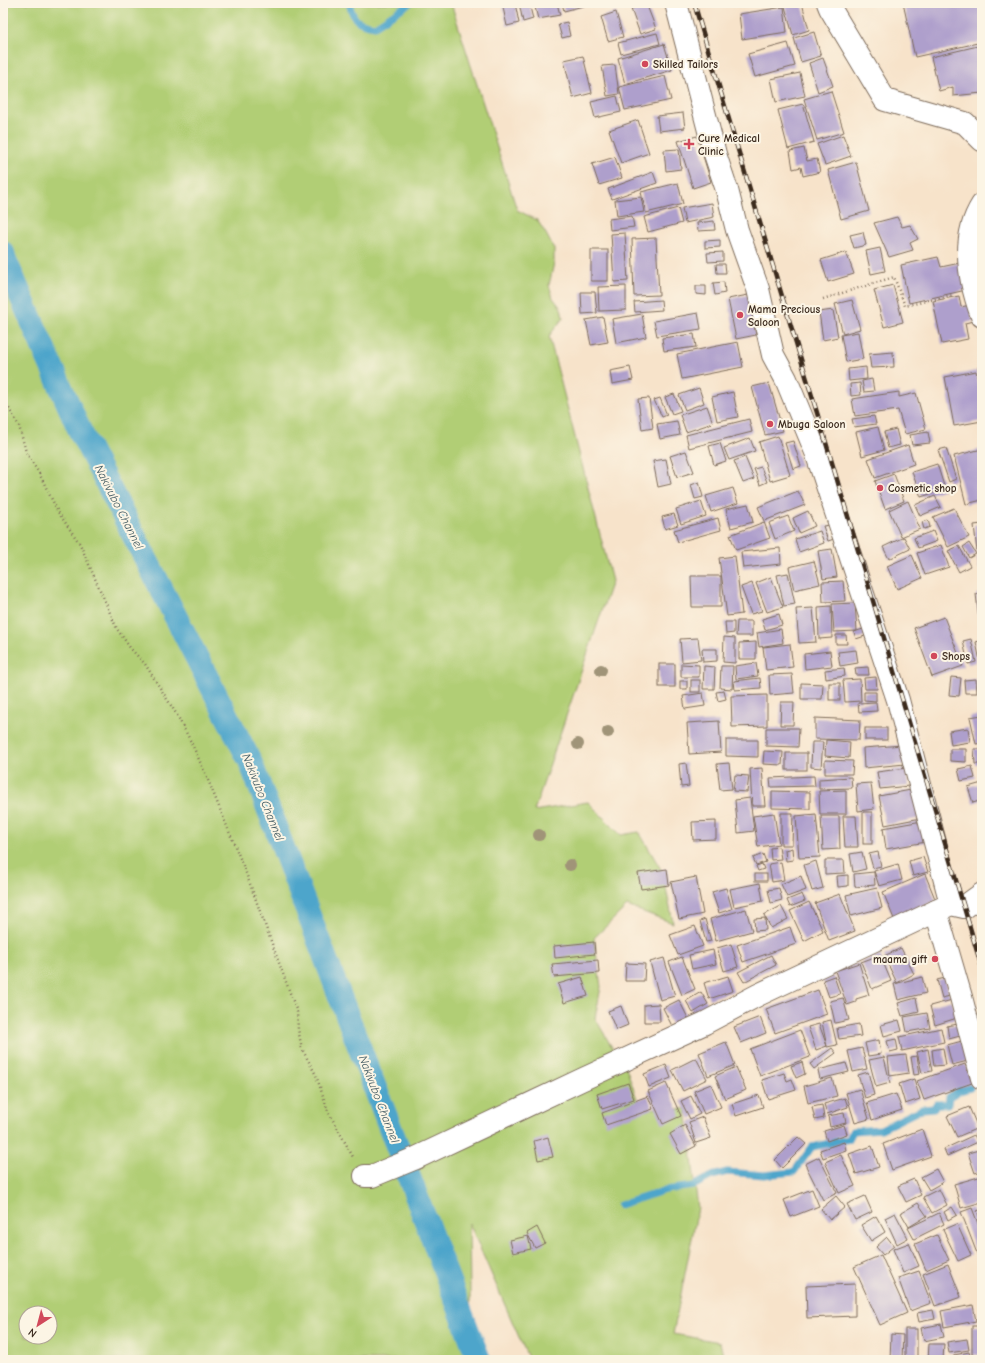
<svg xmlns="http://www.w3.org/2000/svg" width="985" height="1363" font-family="'Comic Neue',sans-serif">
  <rect width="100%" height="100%" fill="#fcf5e5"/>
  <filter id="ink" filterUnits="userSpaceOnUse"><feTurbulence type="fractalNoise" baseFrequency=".025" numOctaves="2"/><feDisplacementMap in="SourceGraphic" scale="8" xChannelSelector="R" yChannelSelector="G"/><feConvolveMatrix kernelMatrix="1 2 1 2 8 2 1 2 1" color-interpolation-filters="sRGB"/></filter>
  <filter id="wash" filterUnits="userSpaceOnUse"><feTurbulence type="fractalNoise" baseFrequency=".012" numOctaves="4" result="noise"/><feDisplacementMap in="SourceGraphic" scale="16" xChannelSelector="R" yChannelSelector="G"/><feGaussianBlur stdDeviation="0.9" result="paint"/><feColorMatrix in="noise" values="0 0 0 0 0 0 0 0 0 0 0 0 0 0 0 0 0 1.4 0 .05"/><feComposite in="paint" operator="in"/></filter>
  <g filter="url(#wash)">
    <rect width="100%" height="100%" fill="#f7e3ca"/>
    <!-- green -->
    <path fill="#b1ce74" stroke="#767c49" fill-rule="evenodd" d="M3 3H451L517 210 537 220 545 232 554 249V263L549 285 553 298 561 308 563 318 549 336 612 581 534 811 588 802 621 835 639 832 663 873 673 923 627 906 594 938 601 987 595 1018 610 1044 626 1067 640 1108 686 1109 698 1208 673 1334 720 1342 724 1360H529L469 1223 471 1360H3ZM26 1313H50V1337H26Z"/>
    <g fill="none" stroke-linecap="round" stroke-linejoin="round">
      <!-- stream -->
      <g stroke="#4ea5cb" stroke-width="7">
        <path d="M349 3C354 22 357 23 375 26L410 3"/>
        <path d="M620 1205 666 1190 693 1186 712 1176 727 1172 764 1175 794 1172 812 1147 849 1139 853 1131 881 1129 922 1109 934 1108 936 1104H948L949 1097 959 1091 970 1088"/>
      </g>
      <!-- canal -->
      <path stroke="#4ea5cb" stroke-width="24" d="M3 253 5 260 80 431 250 761 479 1360"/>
    </g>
    <g id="blocks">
      <!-- building -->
      <g fill="#ae9fcc">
        <path d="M502 3H515L519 23 507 26Z"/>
        <path d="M519 3H529L533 19 523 22Z"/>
        <path d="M534 3H557L560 15 538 19Z"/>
        <path d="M562 3H587V5L564 11Z"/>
        <path d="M646 3 656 29 640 34 631 9Z"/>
        <path d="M784 3H802L809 30 793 35Z"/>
        <path d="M903 3H982V42L915 57Z"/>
        <path d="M784 7 787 32 742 39 739 14Z"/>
        <path d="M616 12 623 37 608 41 601 17Z"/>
        <path d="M567 22 570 36 562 38 558 24Z"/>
        <path d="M814 32 821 56 801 62 794 38Z"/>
        <path d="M657 33 660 44 621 54 618 43Z"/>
        <path d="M788 43 795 66 755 77 748 54Z"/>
        <path d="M664 44 672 70 625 84 618 58Z"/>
        <path d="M982 45V93L953 96V87L939 91 931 57Z"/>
        <path d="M583 56 592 93 573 98 564 60Z"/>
        <path d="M823 58 833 86 818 92 809 63Z"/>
        <path d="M615 65 619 94 607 96 602 66Z"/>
        <path d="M800 73 805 96 776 102 771 79Z"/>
        <path d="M665 76 671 100 625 110 619 87Z"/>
        <path d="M831 91 844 132 817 140 804 99Z"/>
        <path d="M617 96 621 112 595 118 591 102Z"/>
        <path d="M803 104 814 142 788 149 778 110Z"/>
        <path d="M683 113 685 128 659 131 657 116Z"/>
        <path d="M638 120 649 153 621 163 609 130Z"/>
        <path d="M843 135 851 156 825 165 817 144Z"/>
        <path d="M697 136 711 182 693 188 678 141Z"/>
        <path d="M804 148 807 161 817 159 820 172 803 176 801 167 793 169 790 151Z"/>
        <path d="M679 149 681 169 666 171 664 150Z"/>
        <path d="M615 157 622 178 599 185 592 164Z"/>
        <path d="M856 162 869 211 841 219 828 170Z"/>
        <path d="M653 172 657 183 612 199 608 189Z"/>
        <path d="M678 183 683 204 646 213 641 192Z"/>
        <path d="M641 197 644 212 617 216 615 200Z"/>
        <path d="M712 203 714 217 685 223 682 208Z"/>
        <path d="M678 208 682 223 648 232 644 217Z"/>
        <path d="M632 216 634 227 610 230 609 219Z"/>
        <path d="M897 217 902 227 910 225 918 239 910 243 913 250 889 257 874 223Z"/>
        <path d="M714 221 715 230 698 231 697 223Z"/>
        <path d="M863 232 866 245 854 248 850 235Z"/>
        <path d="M625 233 628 281 614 282 611 234Z"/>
        <path d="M656 238 659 295 634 296 632 239Z"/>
        <path d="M720 240V247L705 248V241Z"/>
        <path d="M880 248 885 271 871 274 866 251Z"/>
        <rect x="591" y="250" width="17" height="31"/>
        <path d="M723 252V261L708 262 707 253Z"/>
        <path d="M846 252 854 274 828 282 821 260Z"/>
        <path d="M938 257 941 267 960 263 966 290 909 303 901 265Z"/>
        <path d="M716 264H725L726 273H717Z"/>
        <path d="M724 282 725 293 715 295 713 283Z"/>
        <path d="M893 285 903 322 884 327 874 290Z"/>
        <path d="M626 286V310L599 311 598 287Z"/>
        <path d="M696 286H706V295L696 294Z"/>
        <path d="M581 292H595L597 313 582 314Z"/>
        <path d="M748 295 756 335 736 339 728 299Z"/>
        <path d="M959 296 961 307 970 305 973 321 965 323 968 339 942 344 933 301Z"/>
        <path d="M661 300 662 310 635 312 634 302Z"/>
        <path d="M852 300 860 329 843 334 835 304Z"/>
        <path d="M833 310 838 337 823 340 819 312Z"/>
        <path d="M698 313 701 329 657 336 654 321Z"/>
        <path d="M642 314 646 337 616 343 612 319Z"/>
        <path d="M603 317 608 342 591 345 586 320Z"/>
        <path d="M858 332 863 359 846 362 841 335Z"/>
        <path d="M694 334 696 347 664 351 662 338Z"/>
        <path d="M738 342 743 367 682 379 677 354Z"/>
        <path d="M893 352 894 367 871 368 869 354Z"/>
        <path d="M982 359V377L979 373 978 368 980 360Z"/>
        <path d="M630 367 633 380 612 384 610 371Z"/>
        <path d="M866 367 867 379 849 381 848 369Z"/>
        <path d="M976 371 979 387 982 386V421L954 426 945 377Z"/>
        <path d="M872 379 874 391 864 392 862 381Z"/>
        <path d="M769 383 783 431 765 435 752 387Z"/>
        <path d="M860 383 861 395 851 396 850 384Z"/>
        <path d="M699 388 704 403 685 410 679 395Z"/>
        <path d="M733 392 738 417 717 421 712 397Z"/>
        <path d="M899 392V397L916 393 926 429 905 434 898 410 855 416 852 399Z"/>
        <path d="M674 394 681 411 672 414 665 397Z"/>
        <path d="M649 398 653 428 642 430 638 399Z"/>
        <path d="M660 398 667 415 662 417 654 400Z"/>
        <path d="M707 406 713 423 686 432 680 415Z"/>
        <path d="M874 416 876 424 854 427 852 419Z"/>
        <path d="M749 419 752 432 689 448 686 435Z"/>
        <path d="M677 421 680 435 660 439 657 424Z"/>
        <path d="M878 427 884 450 862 456 856 432Z"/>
        <path d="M896 429 900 445 888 448 884 432Z"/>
        <path d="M928 432 930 443 912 445 910 435Z"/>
        <path d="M778 436 790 475 770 481 759 442Z"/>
        <path d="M750 438 755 451 729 460 724 448Z"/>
        <path d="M793 441 801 466 793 469 785 443Z"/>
        <path d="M720 443 726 461 714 465 709 446Z"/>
        <path d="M908 445 914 464 875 478 868 459Z"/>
        <path d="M946 448 956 479 949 482 938 450Z"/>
        <path d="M982 449V500L966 504 954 456Z"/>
        <path d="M686 451 694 472 677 477 670 456Z"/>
        <path d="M745 457 754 479 743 483 734 461Z"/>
        <path d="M666 459 671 484 658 487 653 461Z"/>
        <path d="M937 464 945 489 921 497 912 472Z"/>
        <path d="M761 467 767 482 760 485 754 469Z"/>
        <path d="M894 474 904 501 885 509 875 481Z"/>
        <path d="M699 482 703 497 695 499 691 485Z"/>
        <path d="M733 488 738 503 711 512 706 496Z"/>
        <path d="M798 491 805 505 764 521 758 507Z"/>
        <path d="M935 496 941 507 920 516 915 505Z"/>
        <path d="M701 501 706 516 681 524 676 509Z"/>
        <path d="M908 501 920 529 901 537 889 510Z"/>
        <path d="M748 504 753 522 731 528 726 509Z"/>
        <path d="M954 508 969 537 948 547 933 517Z"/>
        <path d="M808 511 815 526 799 533 793 518Z"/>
        <path d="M674 514 678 525 665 529 662 517Z"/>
        <path d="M788 516 794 531 775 539 769 523Z"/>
        <path d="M718 518 721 530 678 542 674 530Z"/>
        <path d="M928 520 930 527 924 529 922 522Z"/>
        <path d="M764 522 770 538 736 550 730 535Z"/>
        <path d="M982 524V552H977L974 525Z"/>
        <path d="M830 525 834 539 828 541 823 526Z"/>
        <path d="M820 531 824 543 799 552 795 539Z"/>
        <path d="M933 531 937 541 918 548 914 538Z"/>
        <path d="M904 537 910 549 889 559 883 547Z"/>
        <path d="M969 543 976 554 969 558 963 547Z"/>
        <path d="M941 545 949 567 925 575 917 553Z"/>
        <path d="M959 546 970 566 959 572 948 551Z"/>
        <path d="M780 548 781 564 743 568 741 552Z"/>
        <path d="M832 549 837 577 823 579 818 551Z"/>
        <path d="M912 555 922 578 897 589 887 566Z"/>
        <path d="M735 556 742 614 727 616 719 558Z"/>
        <path d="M982 556V568L979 569 977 557Z"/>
        <path d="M814 561 820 584 794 590 789 567Z"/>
        <path d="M788 573 795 604 784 606 777 575Z"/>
        <path d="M691 576H721V607H692Z"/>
        <path d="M771 577 783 607 767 612 756 583Z"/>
        <path d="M843 581 845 601 823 602 822 582Z"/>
        <path d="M752 583 762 611 751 614 741 587Z"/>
        <path d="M982 593V620H979L976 594Z"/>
        <path d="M855 603 857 631 834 632 832 604Z"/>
        <path d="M831 606 832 638 819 639 818 607Z"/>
        <path d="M813 608 816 642 799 643 796 609Z"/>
        <path d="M779 614 782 625 765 630 762 619Z"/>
        <path d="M944 617 963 666 932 677 914 628Z"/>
        <path d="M737 621H752V636H736Z"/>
        <path d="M725 622H734V633L726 634Z"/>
        <path d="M781 629 783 643 759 647 757 633Z"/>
        <path d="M863 629 865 636 856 639 854 632Z"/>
        <path d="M836 635H846L847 644H836Z"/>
        <path d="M724 637 735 638V663L723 662Z"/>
        <path d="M698 638 701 660 682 662 680 639Z"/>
        <path d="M971 639 976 662 968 664 963 641Z"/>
        <path d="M982 640V666H981L976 642Z"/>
        <path d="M756 642V659H739V643Z"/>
        <path d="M790 644 793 667 766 670 763 647Z"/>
        <path d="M702 649H717V661L703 662Z"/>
        <path d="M856 650 858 663 840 666 838 652Z"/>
        <path d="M830 651 832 666 805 669 804 654Z"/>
        <path d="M756 663 758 676 736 679 735 666Z"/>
        <rect x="659" y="664" width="16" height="23"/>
        <path d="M681 664 699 665V677H681Z"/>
        <path d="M704 666 715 667 714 689H703Z"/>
        <path d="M721 666H733L732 689 720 688Z"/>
        <path d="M868 667 869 675H856L855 668Z"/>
        <path d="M844 668 845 676 826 679 825 670Z"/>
        <path d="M792 674 794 693 770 695 769 675Z"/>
        <path d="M876 677 877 689H865L864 678Z"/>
        <path d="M951 677 961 678 959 696 949 695Z"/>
        <path d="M760 678 761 688 735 690 734 681Z"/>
        <path d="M860 679 861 701 845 702 843 680Z"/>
        <path d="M976 679 977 693H965L964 680Z"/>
        <rect x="691" y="680" width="9" height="12"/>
        <rect x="680" y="681" width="7" height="8"/>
        <path d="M801 683 823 684 822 699H801Z"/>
        <rect x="829" y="683" width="11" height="17"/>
        <path d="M724 691 726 699 718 701 716 692Z"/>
        <path d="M864 692H876V701L864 700Z"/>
        <path d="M703 693 705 706 685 709 683 696Z"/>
        <path d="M767 695V726L732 727 731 696Z"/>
        <path d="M781 702H794L793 725H780Z"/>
        <path d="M876 702 877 711 859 712 858 703Z"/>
        <path d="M982 715V743L976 744 970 717Z"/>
        <path d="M815 718 860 720 859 740 815 739Z"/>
        <path d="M719 721 721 752 689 754 687 723Z"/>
        <path d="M766 728H799L798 747 766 746Z"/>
        <rect x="865" y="728" width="22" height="12"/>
        <path d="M968 728 970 742 951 745 949 731Z"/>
        <path d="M726 740H758V757L726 756Z"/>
        <path d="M826 740 850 742 849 758 825 756Z"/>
        <path d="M812 742H823L821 768 811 767Z"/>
        <path d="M903 745 905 764 864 768 863 748Z"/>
        <path d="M950 749H966V762L950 761Z"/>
        <path d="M974 749H982V764H975Z"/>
        <path d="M764 751 783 752 782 765 763 764Z"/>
        <rect x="786" y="753" width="21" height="17"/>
        <path d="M825 760 853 761 852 774H825Z"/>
        <path d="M686 763 689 786 681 787 679 764Z"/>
        <path d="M729 763 732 789 720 790 717 764Z"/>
        <path d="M972 766 975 778 961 781 958 769Z"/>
        <path d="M762 768 765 806H752L750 769Z"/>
        <path d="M907 768 909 786 880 789 877 772Z"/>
        <path d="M735 775 749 776 747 792 733 791Z"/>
        <path d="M814 776 815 786 771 787 770 778Z"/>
        <path d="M851 777 852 788 819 789V779Z"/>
        <path d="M871 783 874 809 858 811 856 784Z"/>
        <path d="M982 783V800L973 803 968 787Z"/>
        <path d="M916 789 921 818 885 825 879 796Z"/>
        <path d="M846 790V814H820L819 791Z"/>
        <path d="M772 791 810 792V809L772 808Z"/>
        <path d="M750 798 754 831 738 833 735 800Z"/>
        <rect x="863" y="812" width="9" height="32"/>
        <path d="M774 813 779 844 758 847 753 816Z"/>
        <path d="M781 813H793L792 845H781Z"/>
        <path d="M816 814 820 857 799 858 796 816Z"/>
        <path d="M821 816H839L840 849 823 850Z"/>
        <path d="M843 816H856L858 847H845Z"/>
        <path d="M716 821V839L693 840 692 822Z"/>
        <path d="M922 821 926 842 886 849 883 828Z"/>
        <path d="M779 847 781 859 771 860 770 848Z"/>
        <path d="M792 848 793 860 786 861 785 850Z"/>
        <path d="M862 852 866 869 853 872 850 854Z"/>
        <path d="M878 852 881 866 873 868 869 854Z"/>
        <path d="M763 854 766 862 756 865 753 858Z"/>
        <path d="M923 857 928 872 913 876 909 861Z"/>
        <path d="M825 860H844L845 873 825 874Z"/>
        <path d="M816 861 823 888 812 891 804 865Z"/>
        <path d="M781 862 784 880 772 882 769 864Z"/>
        <path d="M762 864 764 869 758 871 756 866Z"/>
        <path d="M898 864 902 880 879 886 874 871Z"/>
        <path d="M667 869 669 885 641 889 638 873Z"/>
        <path d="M874 872 875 885 855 887 854 874Z"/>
        <rect x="755" y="874" width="12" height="7"/>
        <path d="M925 874 936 901 894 919 883 892Z"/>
        <path d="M848 875V886L838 887 837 876Z"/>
        <path d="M801 876 806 890 787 897 781 884Z"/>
        <path d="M696 877 703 914 679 919 671 882Z"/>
        <path d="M760 883 763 901 734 907 730 889Z"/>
        <path d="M726 888 732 909 719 913 712 892Z"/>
        <path d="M779 888 782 900 771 903 768 890Z"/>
        <path d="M877 888 882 908 851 916 846 895Z"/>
        <path d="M802 894 805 901 790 907 787 900Z"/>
        <path d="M840 894 855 931 829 941 815 903Z"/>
        <path d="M809 902 823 931 804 941 790 911Z"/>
        <path d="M781 906 788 919 771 928 764 915Z"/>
        <path d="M746 909 752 931 716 941 710 919Z"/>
        <path d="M765 918 766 930 755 931 754 919Z"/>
        <path d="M705 919 711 941 706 942 700 921Z"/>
        <path d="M695 926 703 946 678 955 670 935Z"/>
        <path d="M790 927 796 944 743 962 737 945Z"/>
        <path d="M594 942 595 954 555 958 554 946Z"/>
        <path d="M731 944 738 967 724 971 717 948Z"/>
        <path d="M901 948 914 974 897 983 884 956Z"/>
        <path d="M713 950 716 964 692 969 689 955Z"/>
        <path d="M771 955 776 965 744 982 738 972Z"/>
        <path d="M880 955 891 981 872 989 861 962Z"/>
        <path d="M682 957 695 989 682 995 669 962Z"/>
        <path d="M664 958 675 996 660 1000 650 962Z"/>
        <path d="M598 960 599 973 554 977 552 964Z"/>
        <path d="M626 963 645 964 644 981H625Z"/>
        <path d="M859 963 869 995 856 999V1002L847 1005 835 971Z"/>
        <path d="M728 976 733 991 709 999 704 983Z"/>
        <path d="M834 976 840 994 829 997 823 980Z"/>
        <path d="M582 977 588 996 564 1003 558 984Z"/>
        <path d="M922 977 926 993 898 1000 894 984Z"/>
        <path d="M945 978 950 996 942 998 937 980Z"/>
        <path d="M818 990 827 1014 775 1033 766 1009Z"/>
        <path d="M701 992 708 1004 693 1013 686 1001Z"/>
        <path d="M843 998 849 1020 835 1023 830 1001Z"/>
        <path d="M916 998 919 1012 902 1016 898 1003Z"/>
        <path d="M679 1000 688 1018 672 1026 663 1008Z"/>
        <path d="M952 1000 957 1018 935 1025 930 1006Z"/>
        <path d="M659 1004 660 1022H644V1005Z"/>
        <path d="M621 1006 628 1025 616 1030 608 1011Z"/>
        <path d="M927 1013 930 1028 907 1032 904 1017Z"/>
        <path d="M760 1017 766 1033 741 1043 734 1027Z"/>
        <path d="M831 1020 837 1045 827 1047 822 1022Z"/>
        <path d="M899 1020 902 1031 884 1036 881 1025Z"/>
        <path d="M819 1024 827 1046 816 1050 808 1027Z"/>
        <path d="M859 1024 861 1036 839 1039 837 1028Z"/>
        <path d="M958 1024 960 1036 949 1039 947 1026Z"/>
        <path d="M941 1028 944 1042 902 1051 899 1037Z"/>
        <path d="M800 1030 810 1057 760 1076 750 1049Z"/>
        <path d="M896 1039 898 1050 890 1052 887 1041Z"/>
        <path d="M879 1040 881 1054 868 1056 865 1043Z"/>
        <path d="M962 1041 968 1061 952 1065 947 1045Z"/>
        <path d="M726 1042 735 1065 708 1076 699 1053Z"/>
        <path d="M832 1048 836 1053 814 1069 810 1064Z"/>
        <path d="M862 1048 867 1069 853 1072 848 1051Z"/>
        <path d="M943 1048 946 1065 934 1066 932 1050Z"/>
        <path d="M928 1049 932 1071 922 1073 917 1052Z"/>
        <path d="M906 1055 909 1073 890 1076 888 1057Z"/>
        <path d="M917 1056 920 1074 914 1075 911 1057Z"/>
        <path d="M884 1057 890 1083 876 1087 869 1060Z"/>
        <path d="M696 1058 707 1079 683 1091 672 1070Z"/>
        <path d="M802 1062 805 1074 796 1078 791 1066Z"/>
        <path d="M846 1063 849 1072 820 1079 818 1070Z"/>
        <path d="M965 1064 972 1083 924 1100 917 1081Z"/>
        <path d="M666 1065 671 1078 649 1087 644 1074Z"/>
        <path d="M736 1067 746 1090 725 1099 715 1076Z"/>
        <path d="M868 1072 874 1095 865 1098 858 1075Z"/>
        <path d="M784 1073 787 1081 792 1079 796 1090 768 1099 762 1080Z"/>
        <path d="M832 1078 837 1096 808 1103 804 1086Z"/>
        <path d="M914 1079 920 1099 905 1104 899 1084Z"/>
        <path d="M628 1083 634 1099 602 1109 597 1094Z"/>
        <path d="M666 1083 681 1116 663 1124 648 1091Z"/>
        <path d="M711 1084 721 1107 704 1114 694 1091Z"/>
        <path d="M860 1089 869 1119 855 1123 846 1093Z"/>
        <path d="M896 1094 902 1110 872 1120 867 1103Z"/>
        <path d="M759 1095 763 1107 736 1116 732 1104Z"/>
        <path d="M648 1096 653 1109 606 1125 602 1113Z"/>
        <path d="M691 1096 700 1114 690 1119 681 1101Z"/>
        <path d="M845 1098 848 1107 827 1114 824 1104Z"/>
        <path d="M822 1105 824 1118 815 1120 812 1107Z"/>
        <path d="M969 1107 978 1128 957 1137 947 1116Z"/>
        <path d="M844 1113 846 1123 830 1127 828 1116Z"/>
        <path d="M703 1117 711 1138 696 1143 689 1122Z"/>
        <path d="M685 1125 696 1146 681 1154 670 1134Z"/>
        <path d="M844 1125 847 1134 827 1141 824 1131Z"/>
        <path d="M922 1129 931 1156 892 1170 883 1144Z"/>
        <path d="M974 1135 978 1142 947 1156 944 1149Z"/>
        <path d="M548 1137 553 1157 538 1160 534 1141Z"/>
        <path d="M798 1137 806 1144 782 1168 775 1160Z"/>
        <path d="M844 1142 846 1150 823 1158 820 1150Z"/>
        <path d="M872 1146 879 1167 856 1174 849 1154Z"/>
        <path d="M982 1149V1171L975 1173 968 1153Z"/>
        <path d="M841 1155 855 1186 839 1193 825 1162Z"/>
        <path d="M819 1157 837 1193 823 1200 805 1164Z"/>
        <path d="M936 1169 943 1182 929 1190 921 1177Z"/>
        <path d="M982 1176V1202L961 1208 954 1184Z"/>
        <path d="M914 1179 921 1195 906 1202 898 1186Z"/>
        <path d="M812 1189 819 1206 791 1217 784 1200Z"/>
        <path d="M939 1189 947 1205 932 1213 923 1197Z"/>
        <path d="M836 1196 845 1207 830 1220 821 1209Z"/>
        <path d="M865 1196 872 1212 855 1220 847 1204Z"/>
        <path d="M918 1203 927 1216 909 1227 901 1213Z"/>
        <path d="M952 1207 957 1215 948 1220 944 1212Z"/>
        <path d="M972 1208 982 1234V1255L978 1256 961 1212Z"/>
        <path d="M982 1209V1224L977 1211Z"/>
        <path d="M895 1213 908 1238 897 1244 885 1218Z"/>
        <path d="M939 1213 944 1224 914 1239 908 1228Z"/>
        <path d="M876 1216 885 1232 871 1241 861 1225Z"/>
        <path d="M957 1224 971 1255 958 1261 943 1230Z"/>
        <path d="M537 1227 545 1243 535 1248 527 1233Z"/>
        <path d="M937 1235 949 1260 926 1270 915 1244Z"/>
        <path d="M528 1236 531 1249 513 1253 510 1240Z"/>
        <path d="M887 1237 894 1246 883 1255 876 1247Z"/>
        <path d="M909 1243 919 1266 903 1273 893 1249Z"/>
        <path d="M881 1255 907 1313 880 1325 854 1267Z"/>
        <path d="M948 1264 961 1297 935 1306 923 1274Z"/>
        <path d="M919 1271 931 1303 910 1311 898 1278Z"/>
        <path d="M855 1284V1316L807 1318 806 1286Z"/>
        <path d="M973 1305 976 1321 944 1327 941 1311Z"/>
        <path d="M933 1310 935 1319 919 1322 917 1313Z"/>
        <path d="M941 1324 944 1337 924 1341 921 1328Z"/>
        <rect x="972" y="1326" width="10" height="29"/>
        <rect x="905" y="1329" width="12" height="31"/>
        <path d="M891 1334 903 1335 902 1360H890Z"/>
        <path d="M967 1339 969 1350 949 1353 947 1342Z"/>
        <path d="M929 1344H944L943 1360H928Z"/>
        <path d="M969 1352 971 1360H955L954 1355Z"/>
      </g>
    </g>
  </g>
  <g filter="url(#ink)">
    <use href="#blocks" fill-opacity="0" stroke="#7d6b5a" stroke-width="1"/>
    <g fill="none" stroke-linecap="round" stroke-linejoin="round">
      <defs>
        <g id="minor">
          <path d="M676 3 715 154 727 190 737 230 758 289 773 355 786 379 816 452 898 700 951 904"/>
          <path d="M828 3 830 8 885 100 965 123 982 140"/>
          <path d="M982 205C961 238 969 281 982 316"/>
          <path d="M936 911 961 997 982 1078"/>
          <path d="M365 1176H372L416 1158 581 1080 705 1023 758 995 951 904 964 907 982 894"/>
        </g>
      </defs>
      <!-- minor casing -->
      <use href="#minor" stroke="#7d6b5a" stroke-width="24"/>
      <!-- path -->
      <g stroke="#7d6b5a" stroke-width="2.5" stroke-dasharray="1 3" stroke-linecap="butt">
        <path d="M823 299 894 277 905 306 953 295"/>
        <path d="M3 398 19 426 26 452 40 475 58 512 80 544 117 629 131 649 145 664 177 715 191 742 206 775 246 873 297 1012 298 1029 302 1049 316 1075 328 1111 353 1157"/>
      </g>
      <!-- minor -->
      <use href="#minor" stroke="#fff" stroke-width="22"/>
      <defs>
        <path id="rail" d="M694 3 830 456 982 968"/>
      </defs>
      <!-- rail casing -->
      <use href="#rail" stroke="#3b2a1e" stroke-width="4.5"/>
      <!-- rail -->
      <use href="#rail" stroke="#fcf5e5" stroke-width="3" stroke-dasharray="9" stroke-linecap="butt"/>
    </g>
    <!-- trees -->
    <g fill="#a09478">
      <circle cx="601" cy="670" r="6"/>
      <circle cx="608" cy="732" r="6"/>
      <circle cx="578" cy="744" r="6"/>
      <circle cx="539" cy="835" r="6"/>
      <circle cx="570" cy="865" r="6"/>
    </g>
  </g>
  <!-- markers -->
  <g fill="#d1495b" stroke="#fcf5e5" stroke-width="1.5">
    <circle cx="645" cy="64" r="4"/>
    <path d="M687 138h4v4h4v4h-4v4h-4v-4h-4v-4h4z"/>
    <circle cx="740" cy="315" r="4"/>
    <circle cx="770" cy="424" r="4"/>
    <circle cx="880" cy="488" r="4"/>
    <circle cx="934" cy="656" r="4"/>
    <circle cx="935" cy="959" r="4"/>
  </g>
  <g text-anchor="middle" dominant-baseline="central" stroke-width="4" stroke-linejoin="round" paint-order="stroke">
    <!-- poi labels -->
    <g font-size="11" font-weight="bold" fill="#3b2a1e" stroke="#fcf5e5" text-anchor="start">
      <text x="653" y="64">Skilled Tailors</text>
      <text x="698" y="138">Cure Medical<tspan x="698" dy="13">Clinic</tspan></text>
      <text x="748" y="309">Mama Precious<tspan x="748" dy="13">Saloon</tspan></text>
      <text x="778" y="424">Mbuga Saloon</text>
      <text x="888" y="488">Cosmetic shop</text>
      <text x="942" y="656">Shops</text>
      <text x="927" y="959" text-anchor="end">maama gift</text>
    </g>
    <!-- water labels -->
    <g font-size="12" font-style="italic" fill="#435b63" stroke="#fcf5e5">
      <text transform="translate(119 507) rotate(63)">Nakivubo Channel</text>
      <text transform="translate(263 797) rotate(68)">Nakivubo Channel</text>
      <text transform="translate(379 1099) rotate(69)">Nakivubo Channel</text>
    </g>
  </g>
  <!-- margin -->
  <rect width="985" height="1363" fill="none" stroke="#fcf5e5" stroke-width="16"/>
  <!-- north arrow -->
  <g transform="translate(38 1325) rotate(216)"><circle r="19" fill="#fcf5e5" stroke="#afa495"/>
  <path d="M0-3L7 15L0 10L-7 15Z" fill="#d1495b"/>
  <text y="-6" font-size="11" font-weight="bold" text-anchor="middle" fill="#3b2a1e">N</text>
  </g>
</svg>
